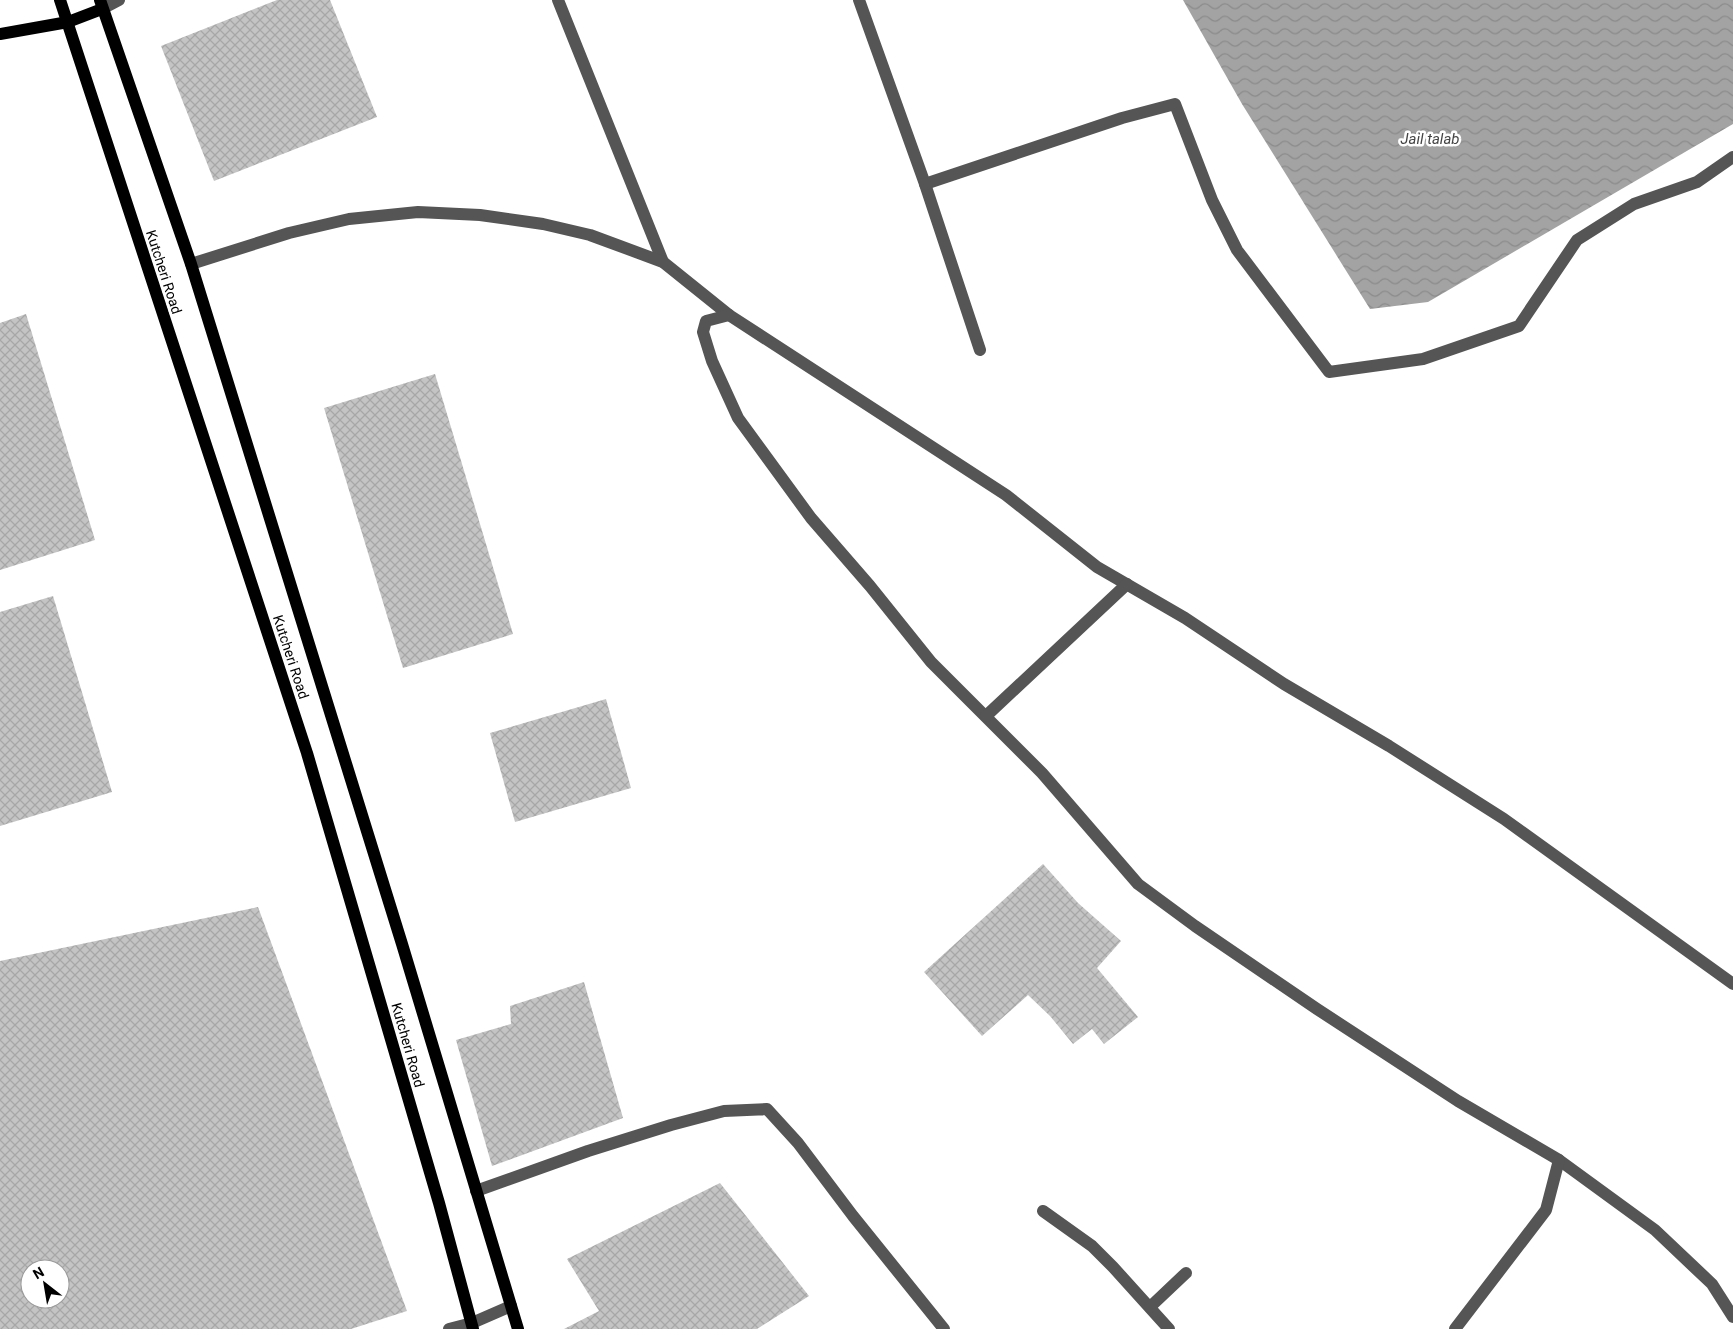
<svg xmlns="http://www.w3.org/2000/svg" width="1733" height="1329" font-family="Roboto,sans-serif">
  <defs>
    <pattern id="water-waves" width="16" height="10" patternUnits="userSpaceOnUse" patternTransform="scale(1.25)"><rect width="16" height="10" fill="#a3a3a3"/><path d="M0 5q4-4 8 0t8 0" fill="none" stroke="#8b8b8b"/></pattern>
    <pattern id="building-cross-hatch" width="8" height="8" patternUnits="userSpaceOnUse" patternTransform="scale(1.25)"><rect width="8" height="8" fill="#c4c4c4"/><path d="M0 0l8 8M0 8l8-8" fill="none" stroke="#a7a7a7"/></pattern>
  </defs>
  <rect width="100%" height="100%" fill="#fff"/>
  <!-- water -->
  <path fill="url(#water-waves)" d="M1183 0H1733V124L1428 302 1370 309 1242 104Z"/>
  <!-- building -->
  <g fill="url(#building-cross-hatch)" fill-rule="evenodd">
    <path d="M277 0H330L377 117 214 181 161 46Z"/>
    <path d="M26 314 95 540 0 570V323Z"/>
    <path d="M435 374 513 634 403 668 324 408Z"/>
    <path d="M53 596 112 792 0 826V612Z"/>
    <path d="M606 699 631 788 515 822 490 733Z"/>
    <path d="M1043 864 1078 903 1121 941 1097 968 1138 1017 1104 1044 1092 1029 1073 1044 1050 1016 1028 995 982 1036 924 972Z"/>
    <path d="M258 907 407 1311 351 1329H0V961ZM30 1269H60V1299H30Z"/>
    <path d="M584 982 623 1118 492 1166 456 1040 511 1024 510 1006Z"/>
    <path d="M720 1183 809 1296 757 1329H564L599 1311 567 1259Z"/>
  </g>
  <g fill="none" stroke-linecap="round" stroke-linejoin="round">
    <!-- minor -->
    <g stroke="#555" stroke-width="12">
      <path d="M558 0 663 262"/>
      <path d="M859 0 925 184 980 350"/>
      <path d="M102 9 119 0"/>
      <path d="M925 184 1122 118 1175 104 1212 200 1237 250 1329 372 1423 359 1519 326 1577 240 1634 204 1697 182 1733 157"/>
      <path d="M191 264 289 233 349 219 418 212 480 215 543 224 590 235 663 262 729 315 1006 495 1097 567 1185 618 1284 684 1389 746 1504 819 1733 984"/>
      <path d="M729 315 706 321 703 332 712 361 738 418 811 518 870 586 931 662 1042 773 1138 884 1195 926 1317 1009 1458 1101 1559 1160 1655 1230 1712 1284 1733 1317"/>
      <path d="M986 716 1127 584"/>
      <path d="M476 1191 588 1151 671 1125 724 1111 767 1109 798 1143 853 1216 944 1329"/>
      <path d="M1043 1211 1092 1246 1113 1267 1169 1329"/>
      <path d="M1150 1307 1186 1273"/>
      <path d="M449 1329 472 1323 511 1306"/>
      <path d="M1455 1329 1546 1210 1559 1160"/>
    </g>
    <!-- major -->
    <g stroke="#000" stroke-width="12">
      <path d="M60 0 307 753 439 1203 473 1329"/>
      <path d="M100 0 191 264 402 944 518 1329"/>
      <path d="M0 34 68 22 102 9"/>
    </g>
  </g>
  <g text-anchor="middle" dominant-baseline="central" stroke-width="5" stroke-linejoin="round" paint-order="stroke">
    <!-- street labels -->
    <g font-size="14" fill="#000" stroke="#fff">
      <text transform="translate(164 272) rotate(72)">Kutcheri Road</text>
      <text transform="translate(291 657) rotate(72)">Kutcheri Road</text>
      <text transform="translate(408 1045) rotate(74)">Kutcheri Road</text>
    </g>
    <!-- water labels -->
    <g font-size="15" font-style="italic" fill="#444" stroke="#fff">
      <text x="1430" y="139">Jail talab</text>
    </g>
  </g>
  <!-- north arrow -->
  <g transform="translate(45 1284) rotate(329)"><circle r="24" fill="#ffffff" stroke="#999999"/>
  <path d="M0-4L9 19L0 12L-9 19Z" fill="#000000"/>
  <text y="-8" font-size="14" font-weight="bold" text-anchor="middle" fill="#000000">N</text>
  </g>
</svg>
